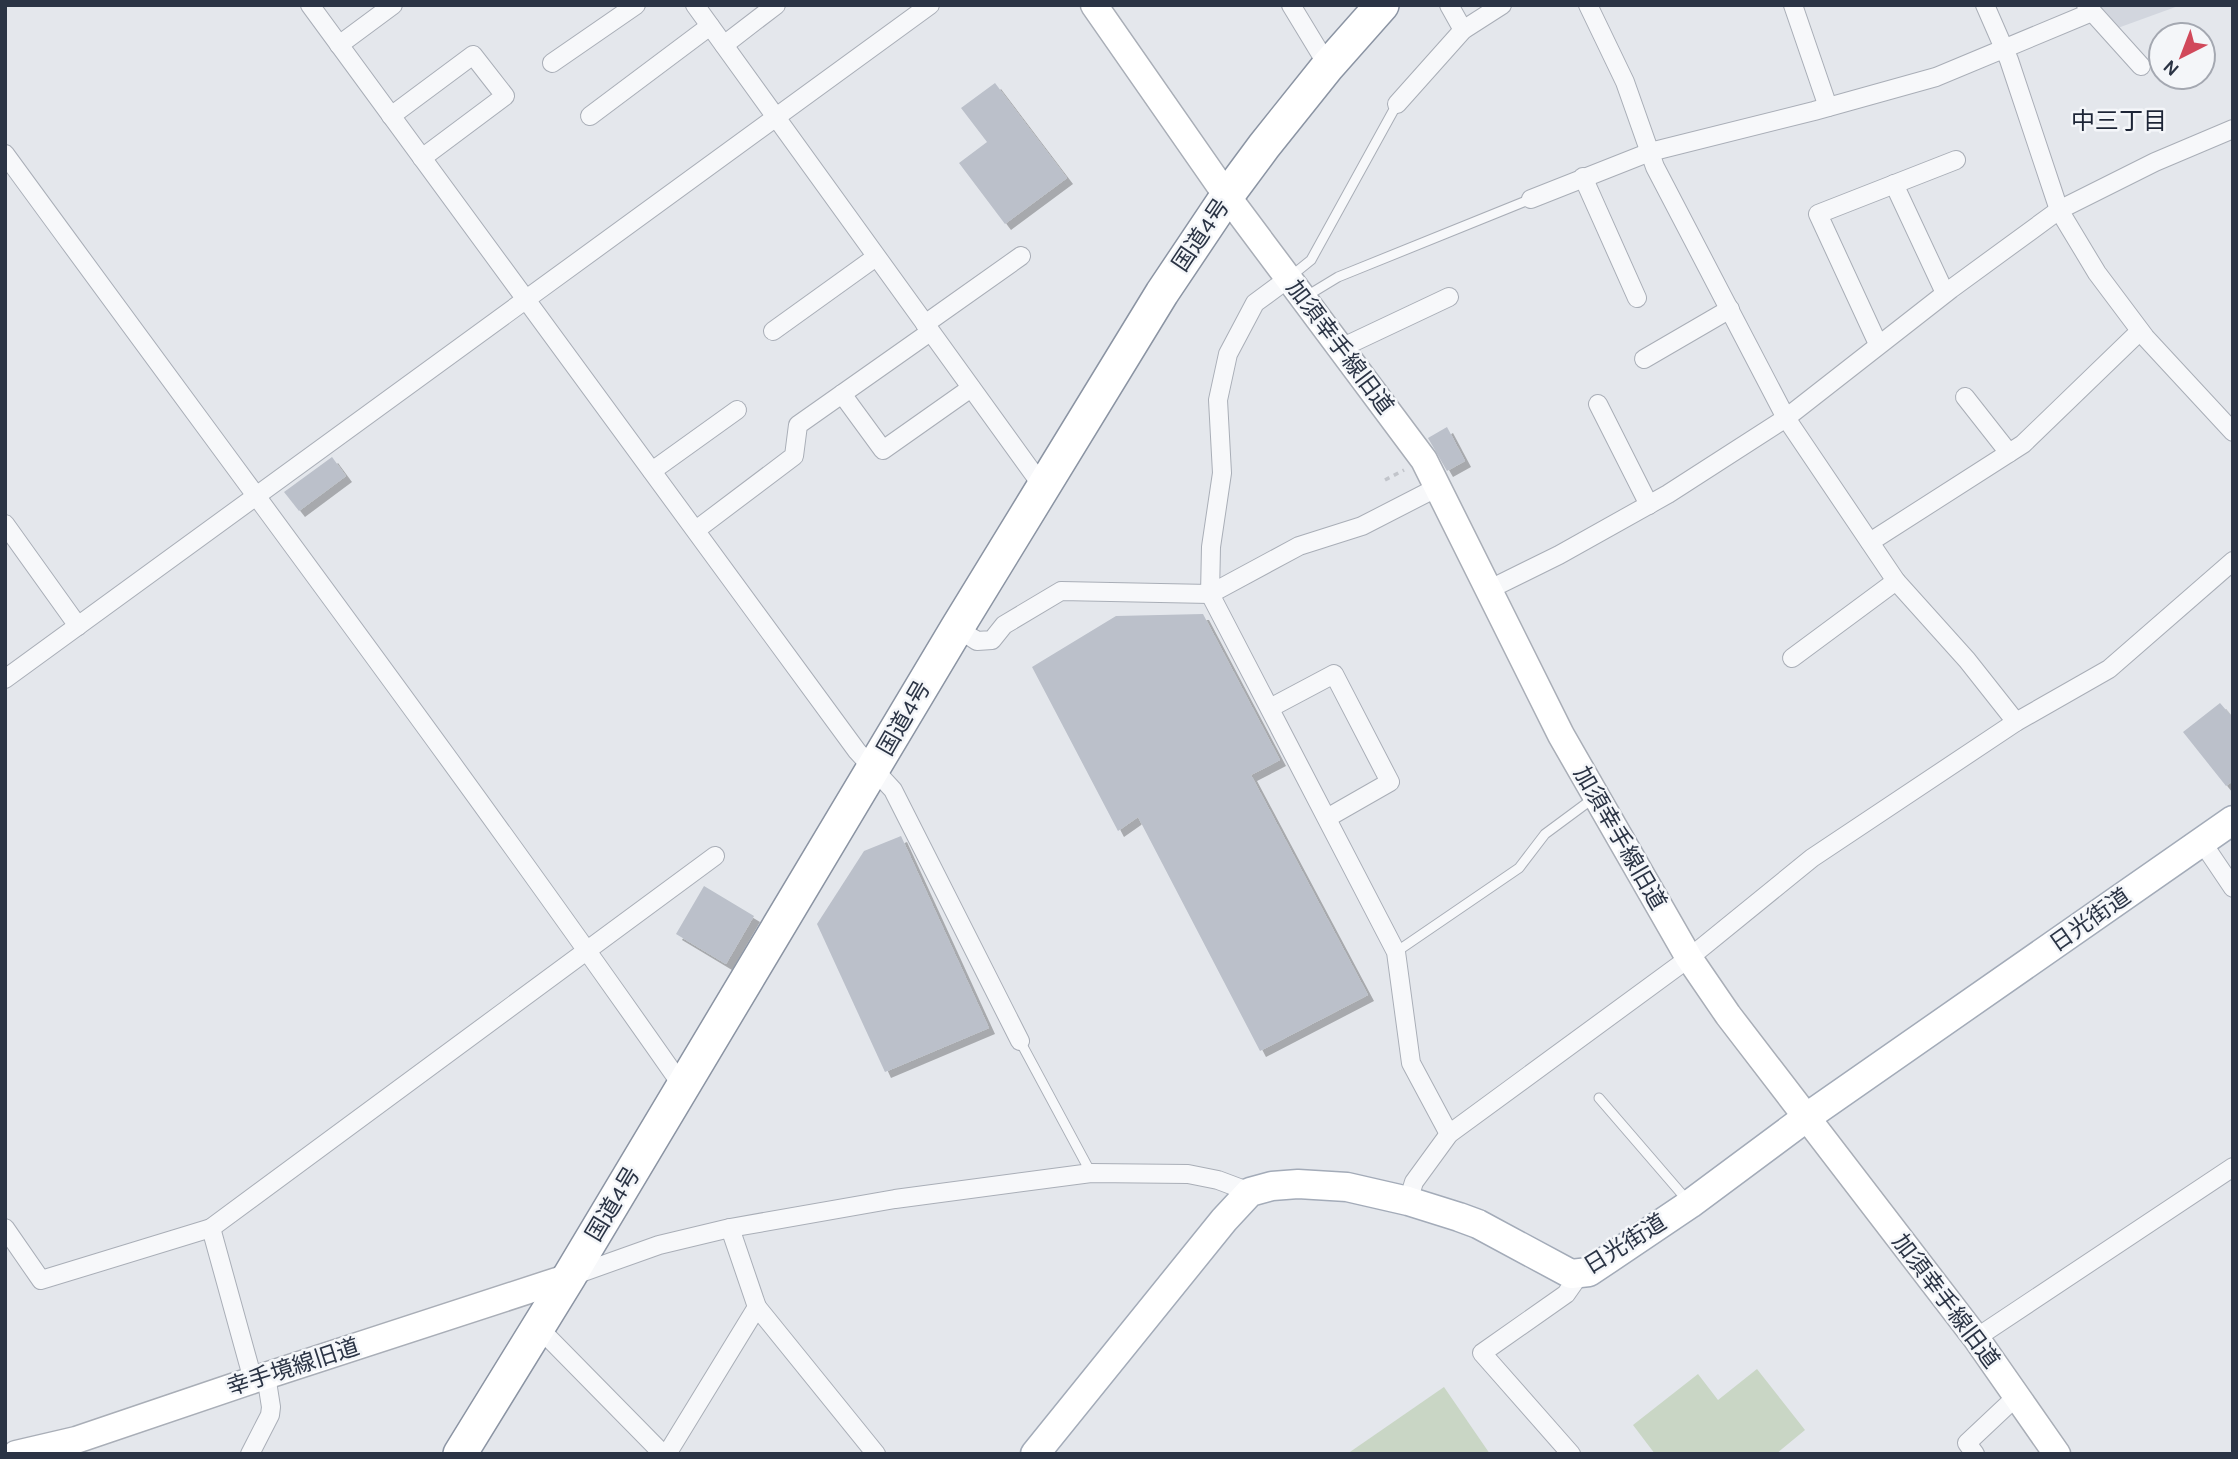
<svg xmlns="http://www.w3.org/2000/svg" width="2238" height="1459" font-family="Karla,'Noto Sans JP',sans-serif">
  <defs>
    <filter id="shadow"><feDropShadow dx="6" dy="6" stdDeviation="0" flood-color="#0004"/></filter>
  </defs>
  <rect width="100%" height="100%" fill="#e4e7ec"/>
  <!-- built -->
  <path fill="#d2d6de" d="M2095 5H2181L2115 29Z"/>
  <!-- green -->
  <g fill="#c9d6c5">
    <path d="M1757 1369 1805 1430 1776 1454H1655L1633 1425 1698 1374 1718 1400Z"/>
    <path d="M1444 1387 1490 1454H1347Z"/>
  </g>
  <!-- building -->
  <g fill="#bbc0ca" filter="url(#shadow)">
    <path d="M995 83 1067 178 1005 224 959 163 987 142 961 108Z"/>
    <path d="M1447 427 1465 461 1447 471 1428 438Z"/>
    <path d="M332 457 346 476 299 511 284 492Z"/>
    <path d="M1203 614 1280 760 1251 775 1368 995 1260 1051 1138 817 1118 831 1032 667 1116 616Z"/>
    <path d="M2220 703 2233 718V781L2226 786 2183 732Z"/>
    <path d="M901 836 989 1028 885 1072 817 924 864 851Z"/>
    <path d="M704 886 754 916 726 964 676 934Z"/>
  </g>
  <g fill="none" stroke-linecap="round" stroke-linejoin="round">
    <defs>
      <g id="lane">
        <path d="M1290 277 1311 260 1397 104"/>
        <path d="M1305 297 1338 277 1531 199"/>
        <path d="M1396 952 1519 868 1545 834 1595 797"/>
        <path d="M1020 1041 1091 1173"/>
        <path d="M1599 1098 1687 1200"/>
      </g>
      <g id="street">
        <path d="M310 5 857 751 893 790 1020 1041"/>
        <path d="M695 5 1043 487"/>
        <path d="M1291 5 1328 66"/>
        <path d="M1449 5 1463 30"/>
        <path d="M1588 5 1625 82 1655 167 1786 418 1896 581 1967 660 2016 722"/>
        <path d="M1793 5 1828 107"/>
        <path d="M1985 5 2009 60 2059 210 2097 273 2145 337 2233 432"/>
        <path d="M2086 5 2141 66"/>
        <path d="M339 45 393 5"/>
        <path d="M724 45 776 5"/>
        <path d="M552 63 636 5"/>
        <path d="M1397 104 1463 30 1502 5"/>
        <path d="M391 116 473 55 505 96 422 158"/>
        <path d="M590 116 710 26"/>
        <path d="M5 154C232 465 463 772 683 1087"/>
        <path d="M1583 177 1637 298"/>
        <path d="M1894 184 1945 293"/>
        <path d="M1531 199 1650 152 1814 111 1936 77 2092 12"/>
        <path d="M1289 278 1255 303 1228 354 1218 400 1222 473 1211 547 1210 594 1396 952 1411 1063 1449 1134"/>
        <path d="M925 324 1021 256"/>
        <path d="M773 331 876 257"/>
        <path d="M1878 344 1818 214 1956 160"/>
        <path d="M1341 348 1449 297"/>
        <path d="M1644 359 1730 309"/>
        <path d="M842 394 883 450 971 388"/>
        <path d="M1965 397 2009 453"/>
        <path d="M1598 404 1649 505"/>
        <path d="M652 471 737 410"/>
        <path d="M5 524 78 626"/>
        <path d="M696 530 794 456 798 425 930 332"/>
        <path d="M1870 542 2023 444 2140 331"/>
        <path d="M1488 590 1559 555 1668 494 1786 418 1951 289 2059 210 2155 162 2233 129"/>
        <path d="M957 628 977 641 992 640 1004 625 1061 591 1210 594 1299 546 1362 526 1438 487"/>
        <path d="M1792 658 1896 581"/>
        <path d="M5 679 930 5"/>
        <path d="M1270 708 1334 674 1390 782 1327 818"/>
        <path d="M2202 842 2233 888"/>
        <path d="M1408 1201 1414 1182 1449 1134 1689 958 1812 858 2016 722 2109 669 2233 561"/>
        <path d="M5 1228 41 1280 211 1228 253 1380"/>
        <path d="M211 1228 715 856"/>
        <path d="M572 1276 659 1245 730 1228 895 1199 1091 1173 1188 1174 1218 1180 1250 1192"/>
        <path d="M757 1307 876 1454"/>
        <path d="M538 1327 663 1454"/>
        <path d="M1976 1338 2233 1167"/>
        <path d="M250 1454 270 1415 271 1407 266 1375"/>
        <path d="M667 1454 757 1307 730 1228"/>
        <path d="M1571 1454 1482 1353 1566 1294 1580 1274"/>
        <path d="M1975 1454 1967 1443 2017 1396"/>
      </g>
      <g id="secondary">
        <path d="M1094 5 1227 196 1424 460 1561 735 1689 958 1728 1015 1976 1338 2057 1454"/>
        <path d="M16 1454 76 1440 253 1380 569 1277"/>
      </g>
      <path id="primary" d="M1035 1454 1224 1220 1250 1192 1272 1186 1298 1184 1347 1187 1408 1201 1459 1217 1478 1224 1571 1274 1589 1272 1690 1204 1807 1117 2233 820"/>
      <path id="highway" d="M460 1454 569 1277 957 628 1162 293 1227 196 1264 146 1328 66 1382 5"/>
    </defs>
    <!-- lane casing -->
    <use href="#lane" stroke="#a9aeb7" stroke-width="11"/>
    <!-- street casing -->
    <use href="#street" stroke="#a9aeb7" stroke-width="20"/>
    <!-- secondary casing -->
    <use href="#secondary" stroke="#a9aeb7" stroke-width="29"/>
    <!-- primary casing -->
    <use href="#primary" stroke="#a3abb8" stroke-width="31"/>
    <!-- highway casing -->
    <use href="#highway" stroke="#8b94a3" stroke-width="36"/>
    <!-- path -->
    <path stroke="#c2c5cb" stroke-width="3.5" stroke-dasharray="5 5" stroke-linecap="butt" d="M1385 480 1404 470"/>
    <!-- lane -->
    <use href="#lane" stroke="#f7f8fa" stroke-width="9"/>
    <!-- street -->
    <use href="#street" stroke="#f7f8fa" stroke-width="18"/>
    <!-- secondary -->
    <use href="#secondary" stroke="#fff" stroke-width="26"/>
    <!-- primary -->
    <use href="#primary" stroke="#fff" stroke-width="28"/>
    <!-- highway -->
    <use href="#highway" stroke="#fff" stroke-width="33"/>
  </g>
  <g text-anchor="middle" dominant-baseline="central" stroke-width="5" stroke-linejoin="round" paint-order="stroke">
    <!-- street labels -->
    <g font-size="23" fill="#2b3445" stroke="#f4f6f9">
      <text transform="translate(1201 235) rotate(-56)">国道4号</text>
      <text transform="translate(1340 347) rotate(53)">加須幸手線旧道</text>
      <text transform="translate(904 718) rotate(-60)">国道4号</text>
      <text transform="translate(1620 838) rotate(60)">加須幸手線旧道</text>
      <text transform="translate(2090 920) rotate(-35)">日光街道</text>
      <text transform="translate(613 1204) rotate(-59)">国道4号</text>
      <text transform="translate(1625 1244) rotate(-32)">日光街道</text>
      <text transform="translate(1946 1301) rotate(53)">加須幸手線旧道</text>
      <text transform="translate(293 1367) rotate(-18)">幸手境線旧道</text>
    </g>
    <!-- neighbourhood labels -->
    <g font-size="24" fill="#1d2536" stroke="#f4f6f9">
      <text x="2119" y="121">中三丁目</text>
    </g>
  </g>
  <!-- border -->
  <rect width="2238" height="1459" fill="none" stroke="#2b3445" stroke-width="14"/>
  <!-- north arrow -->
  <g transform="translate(2182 56) rotate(222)"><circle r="33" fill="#f4f6f9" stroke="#a4a8b1" stroke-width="2"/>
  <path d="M0-5L12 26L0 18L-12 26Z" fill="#d1495b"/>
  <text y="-10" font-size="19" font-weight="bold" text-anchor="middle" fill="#2b3445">N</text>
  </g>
</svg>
